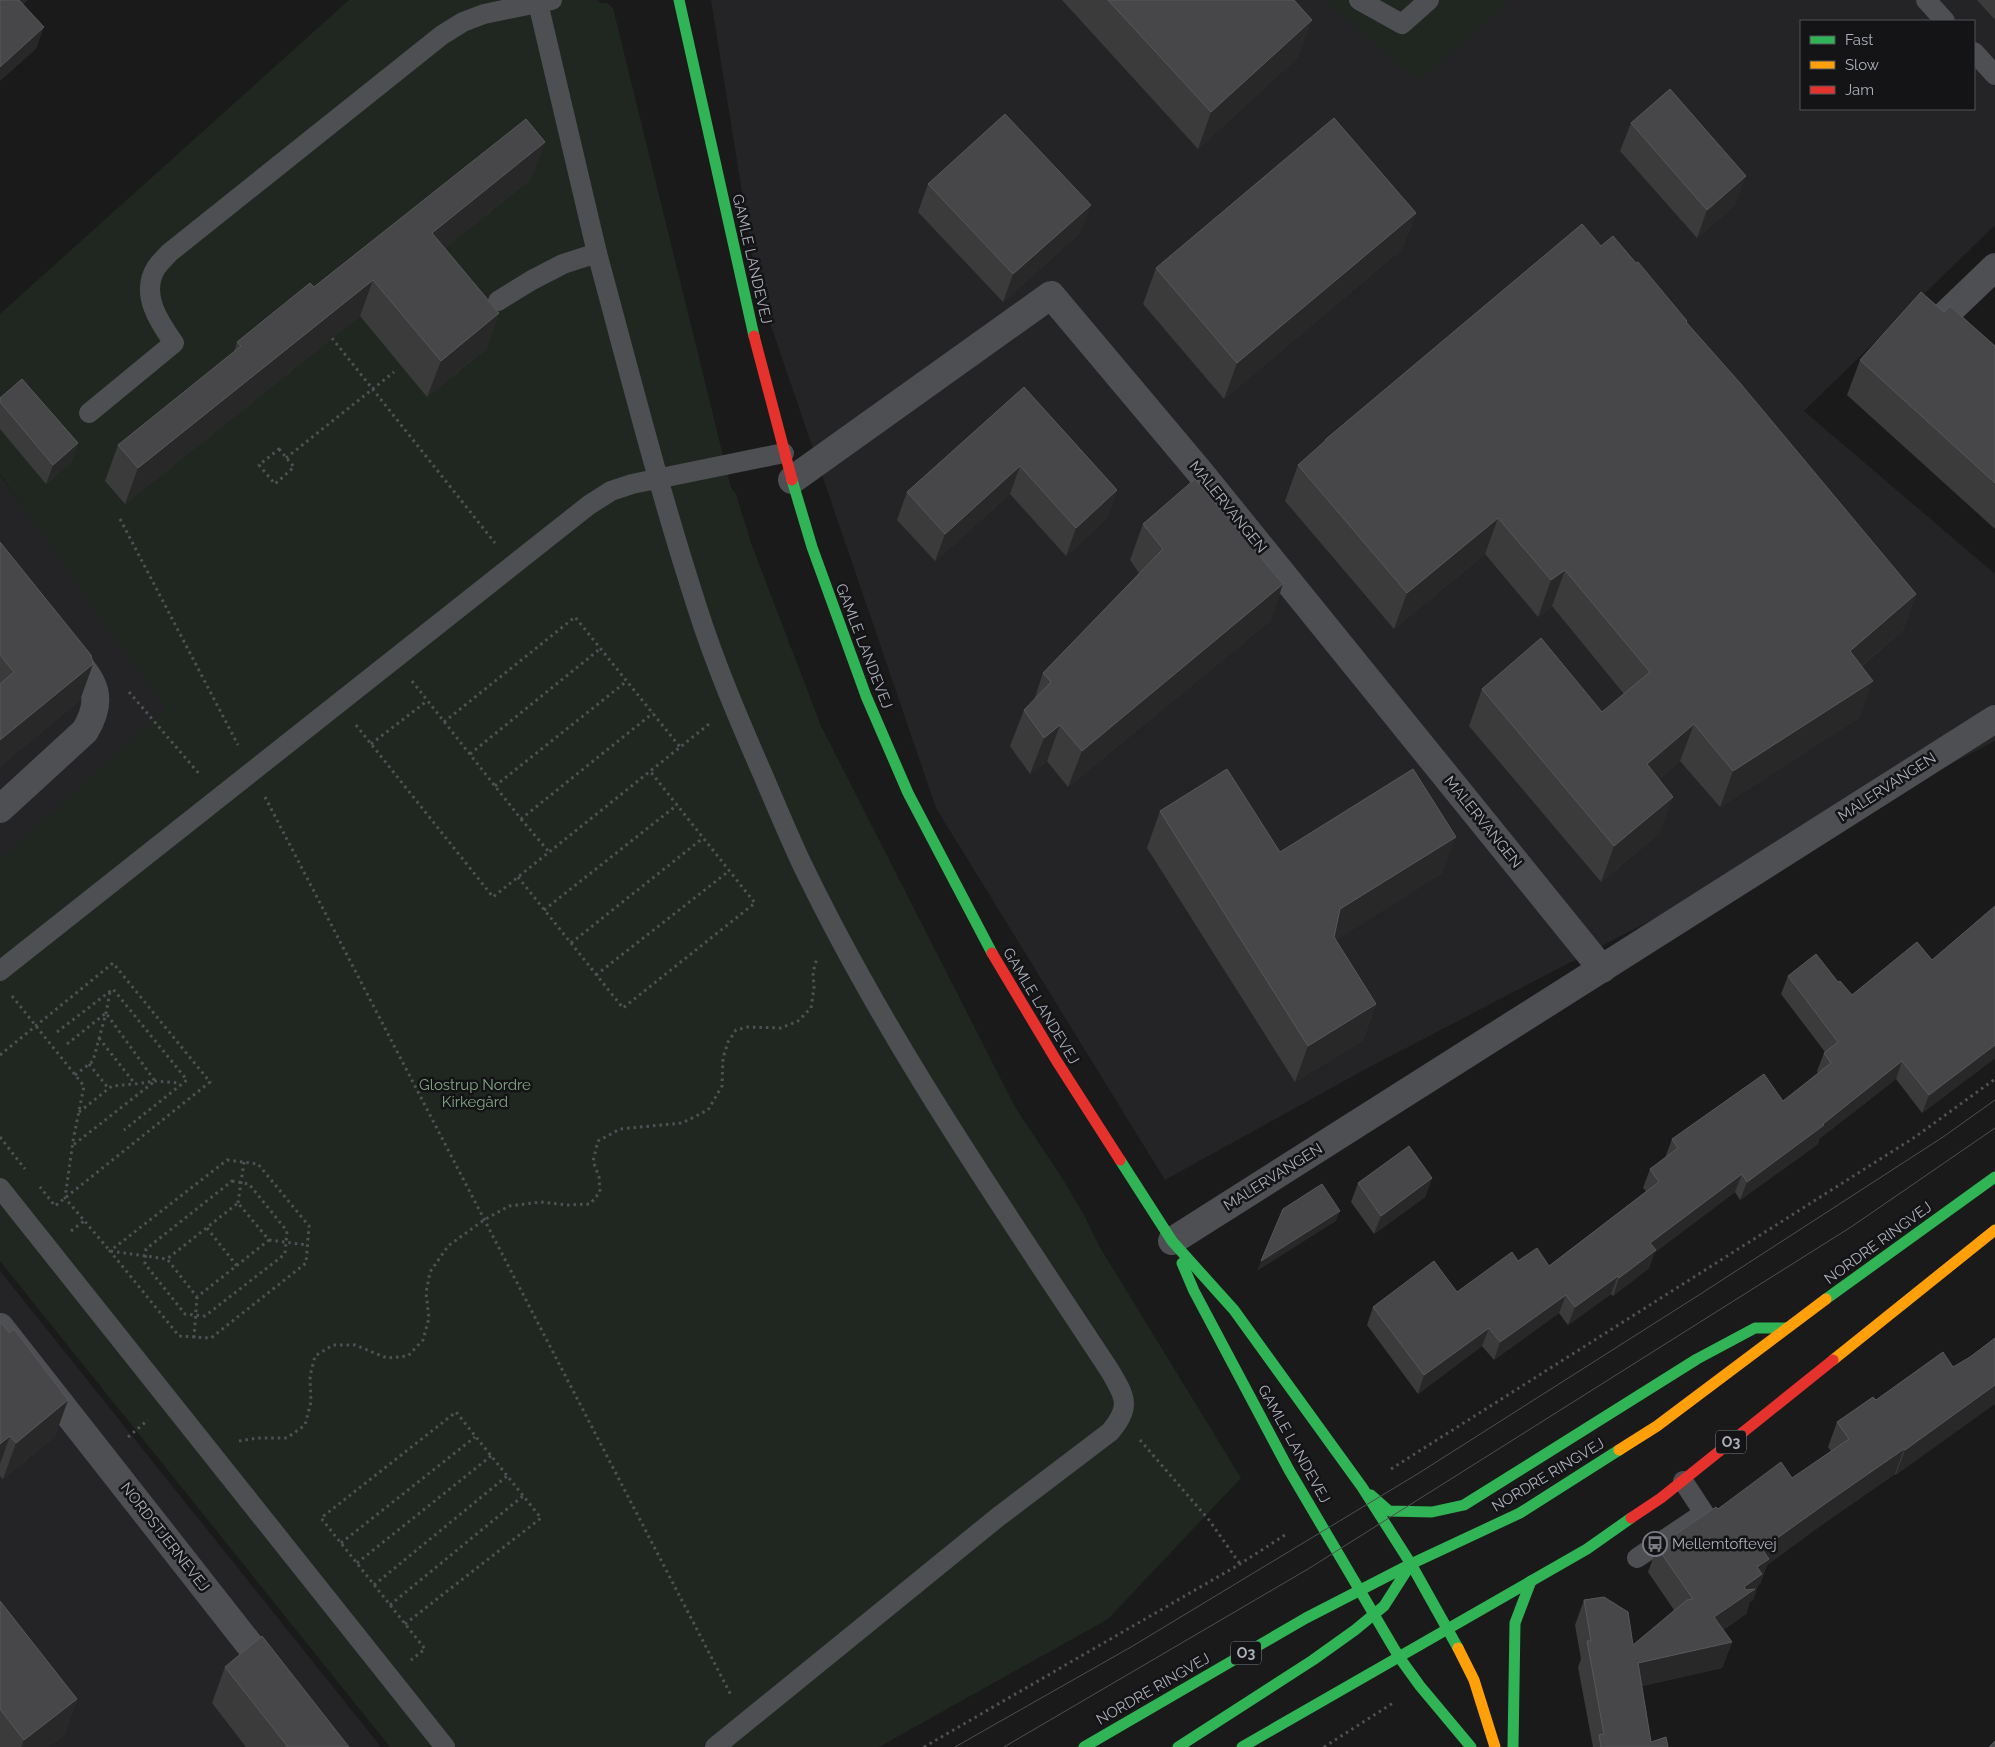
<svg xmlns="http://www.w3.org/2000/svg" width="1995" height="1747" font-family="Raleway,sans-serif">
  <rect width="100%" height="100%" fill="#1a1a1a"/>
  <!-- built -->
  <g fill="#242426" fill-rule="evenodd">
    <path d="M711 0H1995V225L1804 411 1995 574V741L1362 1071 1165 1180 936 808 757 285ZM1801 21H1974V109H1801Z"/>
    <path d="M0 475 171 707 0 864Z"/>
    <path d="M0 1271 381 1747H0Z"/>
  </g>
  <!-- green -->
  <g fill="#202721">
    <path d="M349 0H598L600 3H607L613 8 731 488 736 494 751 543 821 726 1015 1107 1064 1181 1085 1217 1099 1246 1241 1478 1108 1619 879 1747H390L0 1261V860L166 709 0 474V314Z"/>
    <path d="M1325 0H1510L1419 81Z"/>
  </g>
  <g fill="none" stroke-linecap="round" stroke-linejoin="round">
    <!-- path -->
    <g stroke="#505155" stroke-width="3" stroke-dasharray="2.5 4" stroke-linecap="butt">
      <path d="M332 338 495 543"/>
      <path d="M279 449 294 467 275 484 259 465Z"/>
      <path d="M286 458 394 372"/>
      <path d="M120 519 238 745"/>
      <path d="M412 681 521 819 653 713"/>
      <path d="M129 692 201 776"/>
      <path d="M444 722 575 617 680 747"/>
      <path d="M356 725 493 897 709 724"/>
      <path d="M371 744 427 701"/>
      <path d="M470 754 601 648"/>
      <path d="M495 786 627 681"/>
      <path d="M265 797 732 1697"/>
      <path d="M521 819 549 852"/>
      <path d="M518 877 623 1008 755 903 650 771"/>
      <path d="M544 910 677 805"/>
      <path d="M571 943 703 838"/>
      <path d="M596 975 729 871"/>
      <path d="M12 996 84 1086 73 1141 65 1198 110 1251 167 1259 197 1297 269 1240 238 1203 167 1259"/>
      <path d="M57 1032 113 989 187 1080 124 1130"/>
      <path d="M99 1038 135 1084 155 1081 180 1083"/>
      <path d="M67 1044 106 1013 155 1081 72 1146"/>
      <path d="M0 1055 113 963 210 1082 55 1206 40 1187"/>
      <path d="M89 1064 109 1089"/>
      <path d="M75 1075 93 1061 106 1013 110 991"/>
      <path d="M79 1112 112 1086 134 1084"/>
      <path d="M0 1137 25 1169"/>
      <path d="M227 1160 258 1164 309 1226 306 1263 211 1338 179 1336 110 1251Z"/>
      <path d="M232 1181 249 1184 287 1231 285 1254 205 1316 185 1314 145 1264 146 1249Z"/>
      <path d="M238 1203 244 1162"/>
      <path d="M207 1228 237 1266"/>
      <path d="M71 1231 84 1221"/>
      <path d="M269 1240 307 1245"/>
      <path d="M194 1338 197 1297"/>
      <path d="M128 1437 148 1420"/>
      <path d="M1140 1440 1209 1520 1240 1564"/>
      <path d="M239 1441 258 1438H287L305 1425 311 1402 310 1376 315 1356 333 1345H355L387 1358 408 1356 423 1340 429 1318 426 1293 430 1272 448 1246 484 1220 509 1206 541 1202 567 1205 590 1204 600 1192 599 1177 593 1161 598 1141 620 1129 682 1123 708 1110 722 1086 723 1058 728 1042 736 1030 748 1027 781 1028 798 1021 811 1008 814 988 813 972 817 958"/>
      <path d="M1391 1469 1915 1137 1995 1079"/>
      <path d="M341 1543 475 1437"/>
      <path d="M357 1563 491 1456"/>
      <path d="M374 1585 507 1476"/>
      <path d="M390 1605 523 1496"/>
      <path d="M405 1624 541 1518 456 1412 321 1518 425 1649 411 1660"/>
      <path d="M924 1747 1240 1564 1288 1533"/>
      <path d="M1324 1747 1393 1703"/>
    </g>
    <!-- lane -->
    <g stroke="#4e4f53" stroke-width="20">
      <path d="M1359 0 1402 24 1429 0"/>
      <path d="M1926 0 1945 21"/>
      <path d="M1974 52 1995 75"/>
      <path d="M597 253C629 371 659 490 697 607 715 664 739 720 763 775 775 803 787 832 800 860 886 1040 1001 1205 1110 1371 1126 1398 1131 1407 1110 1432L998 1517 715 1747"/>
      <path d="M498 301 532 280 563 264 597 253 538 3"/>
      <path d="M89 413 174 343C159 322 140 294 156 268 159 263 165 258 169 253L442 35 463 22 484 14 552 0"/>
      <path d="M0 971 589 505 611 491 632 484 784 453"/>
      <path d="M0 1188 445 1747"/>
      <path d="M1637 1558 1704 1513 1683 1481"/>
    </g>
    <!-- street -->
    <g stroke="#4e4f53" stroke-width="28">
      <path d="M1944 316 1995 267"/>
      <path d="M792 480 1051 295 1199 471 1602 969"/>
      <path d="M0 809 85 731C108 692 89 679 66 648"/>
      <path d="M1172 1241 1995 719"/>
      <path d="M0 1327 274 1676"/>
    </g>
    <!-- fast -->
    <g stroke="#30b455" stroke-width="11">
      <path d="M679 0 754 336"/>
      <path d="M792 480 812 547 866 696 908 793 992 953"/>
      <path d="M1120 1160 1172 1241 1234 1310 1362 1487 1411 1564 1458 1648"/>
      <path d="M1182 1263 1194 1291 1289 1470 1399 1657 1420 1686 1471 1747"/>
      <path d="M1826 1299 1995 1177"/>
      <path d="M1371 1495 1389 1511 1432 1512 1464 1505 1697 1359 1755 1328H1786"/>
      <path d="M1084 1747 1306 1618 1411 1564 1520 1513 1619 1450"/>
      <path d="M1178 1747 1313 1660 1355 1630 1384 1606 1409 1567"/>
      <path d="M1242 1747 1587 1549 1631 1518"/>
      <path d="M1513 1747 1515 1623 1531 1581"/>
    </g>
    <!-- slow -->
    <g stroke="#ff9f0a" stroke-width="11">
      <path d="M1833 1360 1995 1230"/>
      <path d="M1619 1450 1657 1426 1826 1299"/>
      <path d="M1458 1648 1474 1680 1495 1747"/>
    </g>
    <!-- jam -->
    <g stroke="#e5322d" stroke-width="11">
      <path d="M754 336 792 480"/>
      <path d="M992 953 1056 1060 1120 1160"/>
      <path d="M1631 1518 1661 1498 1833 1360"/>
    </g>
    <!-- tram -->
    <g stroke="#4e4f52" stroke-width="1">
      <path d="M955 1747 1131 1647 1419 1473 1702 1293 1943 1137 1995 1100"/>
      <path d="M1004 1747 1308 1569 1851 1227 1995 1128"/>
    </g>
  </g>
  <!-- wall -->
  <g fill="#3b3b3c">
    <path d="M1062 0H1294L1299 56 1198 149Z"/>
    <path d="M1977 0H1995V20Z"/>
    <path d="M1631 123 1736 204 1697 238 1620 151Z"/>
    <path d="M532 178 445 248 499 313 486 349 427 397 360 316 125 504 105 481 118 445 234 352 237 342 314 287Z"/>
    <path d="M928 184 1081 232 1003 302 918 212Z"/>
    <path d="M1416 213 1402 249 1224 399 1143 304 1156 268Z"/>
    <path d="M1601 246 1687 321V323L1916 594 1903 630 1862 666 1860 717 1720 807 1680 761 1659 779 1660 833 1601 882 1469 726 1482 689 1602 712 1624 694 1552 606 1538 617 1485 554 1394 629 1285 501 1298 465 1325 442 1326 439Z"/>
    <path d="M1944 312 1995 346V529L1847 395 1860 360Z"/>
    <path d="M1024 387 1117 490 1107 518 1066 556 1010 494 935 561 897 520 907 492Z"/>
    <path d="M0 398 78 443 71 462 46 484 0 429Z"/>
    <path d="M1143 524 1283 584 1270 621 1068 787 1047 761 1030 774 1010 746 1024 710 1034 700 1043 673 1139 573 1130 560Z"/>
    <path d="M0 542 93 664 80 700 0 766Z"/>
    <path d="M1160 811 1280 852 1442 873 1336 940 1376 1004 1363 1040 1295 1082 1147 848Z"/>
    <path d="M1995 906V1058L1922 1113 1896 1079 1819 1139 1818 1144 1740 1200 1735 1192 1654 1253 1649 1268 1613 1296 1611 1294 1568 1325 1559 1313 1494 1360 1482 1346 1418 1394 1367 1325 1373 1307 1457 1292 1518 1261 1549 1266 1646 1191 1643 1188 1650 1169 1665 1158 1672 1139 1783 1101 1818 1073 1817 1071 1824 1053 1825 1052 1781 994 1788 976 1838 982 1852 995 1932 960Z"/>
    <path d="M1432 1178 1425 1197 1374 1234 1351 1202 1358 1183Z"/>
    <path d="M0 1321 9 1333 68 1400 55 1436 3 1479 0 1476Z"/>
    <path d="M1943 1352 1896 1475 1895 1474 1820 1526 1767 1565 1760 1584 1758 1585 1753 1600 1750 1601 1746 1614 1723 1630 1732 1642 1722 1668 1642 1686 1651 1742 1668 1747H1593L1578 1667 1581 1659 1575 1625 1584 1600 1633 1645 1674 1610 1648 1572 1657 1547 1718 1509 1792 1478 1831 1451 1828 1447 1837 1422 1876 1400Z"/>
    <path d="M0 1601 77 1699 64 1735 48 1747H0Z"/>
    <path d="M225 1667 349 1747H246L212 1703Z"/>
  </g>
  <!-- shaded-wall -->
  <g fill="#282828">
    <path d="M14 0H28L8 18Z"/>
    <path d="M1312 20 1299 56 1198 149 1211 112Z"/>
    <path d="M44 27 36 49 0 81V67Z"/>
    <path d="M545 142 532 178 419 269 432 233Z"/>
    <path d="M1746 176 1736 204 1697 238 1707 210Z"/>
    <path d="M1091 205 1081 232 1003 302 1013 274Z"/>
    <path d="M1416 213 1402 249 1224 399 1237 363Z"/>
    <path d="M373 280 360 316 125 504 138 468Z"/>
    <path d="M499 313 486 349 427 397 441 361Z"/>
    <path d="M78 443 71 462 46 484 53 465Z"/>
    <path d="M1020 466 1010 494 935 561 945 534Z"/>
    <path d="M1117 490 1107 518 1066 556 1076 528Z"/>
    <path d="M1498 518 1485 554 1394 629 1407 593Z"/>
    <path d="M1565 570 1552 606 1538 617 1551 580Z"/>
    <path d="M1283 584 1270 621 1068 787 1082 751Z"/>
    <path d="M1916 594 1903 630 1837 687 1850 651Z"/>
    <path d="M93 664 80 700 0 766V740Z"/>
    <path d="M1873 681 1860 717 1720 807 1733 771Z"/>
    <path d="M1694 724 1680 761 1634 801 1647 764Z"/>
    <path d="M1060 725 1047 761 1030 774 1044 738Z"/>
    <path d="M1673 797 1660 833 1601 882 1614 846Z"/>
    <path d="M1456 837 1442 873 1327 946 1340 909Z"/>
    <path d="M1376 1004 1363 1040 1295 1082 1308 1046Z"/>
    <path d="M1995 1045V1058L1922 1113 1929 1095Z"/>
    <path d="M1902 1061 1896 1079 1819 1139 1818 1144 1740 1200 1747 1182 1823 1124Z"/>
    <path d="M1742 1174 1735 1192 1654 1253 1649 1268 1613 1296 1619 1278 1650 1243Z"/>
    <path d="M1432 1178 1425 1197 1374 1234 1381 1216Z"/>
    <path d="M1340 1211 1336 1221 1257 1271 1261 1261Z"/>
    <path d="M1618 1276 1611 1294 1568 1325 1575 1307Z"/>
    <path d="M1566 1295 1559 1313 1494 1360 1500 1342Z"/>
    <path d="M1489 1328 1482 1346 1418 1394 1424 1375Z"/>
    <path d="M1995 1385V1404L1896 1475 1905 1450Z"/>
    <path d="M68 1400 55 1436 3 1479 16 1443Z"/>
    <path d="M10 1436 0 1464V1444Z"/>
    <path d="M1904 1449 1895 1474 1820 1526 1767 1565 1760 1584 1758 1585 1753 1600 1750 1601 1746 1614 1705 1642 1714 1617 1744 1587 1762 1549 1829 1501Z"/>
    <path d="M1732 1642 1722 1668 1629 1689 1638 1663Z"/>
    <path d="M77 1699 64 1735 48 1747H21L24 1740Z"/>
  </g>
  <!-- building -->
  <g fill="#474749" stroke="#57585b">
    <path d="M0 0H19L44 27 0 67Z"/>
    <path d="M1108 0H1294L1312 20 1211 112Z"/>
    <path d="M1670 89 1746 176 1707 210 1631 123Z"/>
    <path d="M1005 114 1091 205 1013 274 928 184Z"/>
    <path d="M1334 118 1416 213 1237 363 1156 268Z"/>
    <path d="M526 119 545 142 432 233 499 313 441 361 373 280 138 468 118 445 241 346 237 342 310 283 314 287Z"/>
    <path d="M1582 224 1601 246 1613 236 1636 263 1638 262 1687 321 1686 322 1740 383 1916 594 1850 651 1873 681 1733 771 1694 724 1647 764 1673 797 1614 846 1482 689 1541 638 1602 712 1650 672 1565 570 1551 580 1498 518 1407 593 1298 465 1325 441 1326 439Z"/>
    <path d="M1921 292 1944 312 1950 306 1995 346V483L1860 360Z"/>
    <path d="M22 379 78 443 53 465 0 402V398Z"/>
    <path d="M1024 387 1117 490 1076 528 1020 466 945 534 907 492Z"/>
    <path d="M1195 479 1283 584 1082 751 1060 725 1044 738 1024 710 1051 682 1043 673 1163 549 1143 524Z"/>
    <path d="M0 542 91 655 93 664 0 740V684L14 672 0 655Z"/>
    <path d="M1227 769 1280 852 1413 769 1456 837 1340 909 1334 937 1376 1004 1308 1046 1160 811Z"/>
    <path d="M1995 906V1045L1929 1095 1902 1061 1823 1124 1824 1125 1747 1182 1742 1174 1650 1243 1656 1250 1619 1278 1618 1276 1575 1307 1566 1295 1500 1342 1489 1328 1424 1375 1373 1307 1434 1261 1457 1292 1512 1252 1518 1261 1537 1248 1549 1266 1659 1182 1650 1169 1678 1148 1672 1139 1764 1074 1783 1101 1831 1063 1824 1053 1838 1042 1788 976 1816 954 1838 982 1840 981 1852 995 1917 942 1932 960Z"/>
    <path d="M1409 1146 1432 1178 1381 1216 1358 1183Z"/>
    <path d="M1322 1184 1340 1211 1261 1261 1283 1209Z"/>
    <path d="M0 1321 9 1333 14 1329 68 1400 16 1443 10 1436 0 1444Z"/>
    <path d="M1995 1338V1385L1905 1450 1904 1449 1829 1501 1762 1549 1769 1559 1757 1567 1762 1574 1744 1587 1746 1590 1755 1589 1714 1617 1732 1642 1638 1663 1651 1742 1666 1737 1668 1747H1601L1599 1735 1604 1734 1587 1641H1591L1584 1600 1604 1597 1628 1612 1633 1645 1687 1600 1693 1599 1657 1547 1716 1507 1718 1509 1781 1462 1792 1478 1849 1439 1837 1422 1873 1397 1876 1400 1943 1352 1953 1367 1970 1357Z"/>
    <path d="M0 1601 77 1699 24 1740 0 1709Z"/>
    <path d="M262 1636 349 1747H288L225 1667Z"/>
    <path d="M1995 1741V1747H1989Z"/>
  </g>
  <!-- icons -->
  <defs>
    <symbol id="bus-ring" viewBox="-11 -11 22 22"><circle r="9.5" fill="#141416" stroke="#797c83" stroke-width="1.5"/><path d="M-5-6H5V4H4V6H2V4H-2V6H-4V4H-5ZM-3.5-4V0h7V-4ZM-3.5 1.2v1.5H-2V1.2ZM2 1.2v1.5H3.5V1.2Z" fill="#797c83"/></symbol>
  </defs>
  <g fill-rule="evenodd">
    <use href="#bus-ring" x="1641" y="1530" width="28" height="28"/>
  </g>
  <g text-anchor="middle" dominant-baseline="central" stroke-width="5" stroke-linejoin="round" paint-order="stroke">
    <!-- shield labels -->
    <g fill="#141416" stroke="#7e818a" stroke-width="1">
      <rect x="1716" y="1430.5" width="30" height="23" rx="4"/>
      <rect x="1231" y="1641.5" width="30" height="23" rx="4"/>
    </g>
    <g font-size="14" font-weight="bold" fill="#acb0bb">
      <text x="1731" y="1442">O3</text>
      <text x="1246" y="1653">O3</text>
    </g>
    <!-- street labels -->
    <g font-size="15" fill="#acb0bb" stroke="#141416">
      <text transform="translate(752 259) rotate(77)">GAMLE LANDEVEJ</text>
      <text transform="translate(1228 507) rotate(51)">MALERVANGEN</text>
      <text transform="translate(864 646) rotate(69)">GAMLE LANDEVEJ</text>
      <text transform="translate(1887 787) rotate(-33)">MALERVANGEN</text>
      <text transform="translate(1483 822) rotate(51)">MALERVANGEN</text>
      <text transform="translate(1041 1006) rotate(59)">GAMLE LANDEVEJ</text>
      <text transform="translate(1273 1177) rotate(-32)">MALERVANGEN</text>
      <text transform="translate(1878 1243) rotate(-36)">NORDRE RINGVEJ</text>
      <text transform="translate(1294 1444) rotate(61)">GAMLE LANDEVEJ</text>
      <text transform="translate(1548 1475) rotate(-31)">NORDRE RINGVEJ</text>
      <text transform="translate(165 1537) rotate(52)">NORDSTJERNEVEJ</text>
      <text transform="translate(1153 1689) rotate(-30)">NORDRE RINGVEJ</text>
    </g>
    <!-- park labels -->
    <g font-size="15" fill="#83a585" stroke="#141416">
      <text x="475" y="1085">Glostrup Nordre<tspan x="475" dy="17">Kirkegård</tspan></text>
    </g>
    <!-- poi labels -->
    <g font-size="15" fill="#acb0bb" stroke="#141416" text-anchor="start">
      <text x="1672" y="1544">Mellemtoftevej</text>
    </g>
  </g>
  <!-- legend -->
  <rect x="1800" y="20" width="175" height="90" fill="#141416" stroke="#515258"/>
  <rect x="1810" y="36" width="25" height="8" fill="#30b455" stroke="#515258"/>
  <text x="1845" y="45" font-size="15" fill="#acb0bb">Fast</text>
  <rect x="1810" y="61" width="25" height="8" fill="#ff9f0a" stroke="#515258"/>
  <text x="1845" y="70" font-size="15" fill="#acb0bb">Slow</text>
  <rect x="1810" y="86" width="25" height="8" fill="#e5322d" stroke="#515258"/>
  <text x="1845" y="95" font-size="15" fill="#acb0bb">Jam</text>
</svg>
